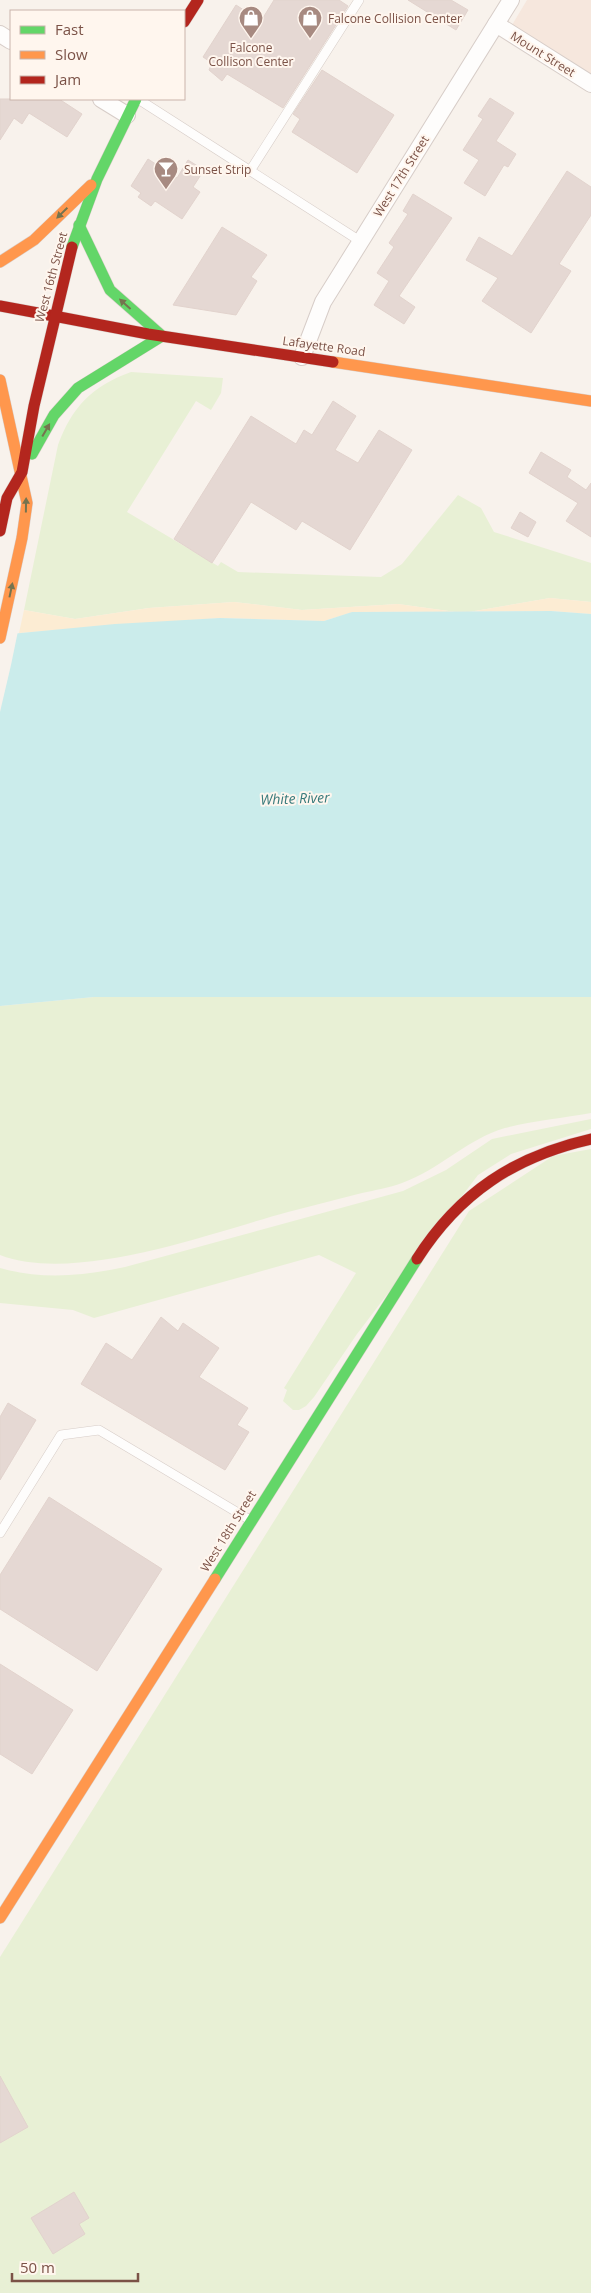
<svg xmlns="http://www.w3.org/2000/svg" width="591" height="2293" font-family="'Open Sans',sans-serif">
  <rect width="100%" height="100%" fill="#f8f2ec"/>
  <!-- residential -->
  <path fill="#f6e7dd" d="M527 0H591V76L512 25Z"/>
  <!-- green -->
  <g fill="#e8f0d5">
    <path d="M131 372 223 378 221 393 211 410 196 401 127 512 218 566 221 562 238 572 381 577 402 564 458 495 481 508 494 532 591 563V602L550 598 463 613 398 604 302 610 234 602 149 608 75 619 24 610 58 445C72 407 92 386 131 372Z"/>
    <path d="M537 996 591 997V1113C564 1118 530 1121 505 1128 467 1139 439 1170 402 1183 389 1188 375 1190 362 1193 337 1199 313 1206 288 1212 211 1233 76 1284 0 1255V1006L94 997Z"/>
    <path d="M591 1119V1129L511 1154 478 1175 357 1334 314 1397 306 1406 299 1410H293L283 1401 287 1390 284 1388 356 1273 319 1255 94 1318 73 1310 0 1303V1268C43 1280 82 1276 125 1267L403 1191 446 1170 492 1139Z"/>
    <path d="M591 1149V2293H0V1957L469 1211 553 1156Z"/>
  </g>
  <!-- sand -->
  <path fill="#fcecd3" d="M550 598 591 602V614L551 611 353 612 324 621 220 618 19 633 24 610 75 619 149 608 234 602 302 610 398 604 463 613Z"/>
  <!-- water -->
  <path fill="#cbeceb" d="M551 611 591 614V997H94L0 1006V635L115 624 220 618 324 621 352 612Z"/>
  <!-- pier -->
  <path fill="#f8f2ec" d="M18 631 11 665 0 712V633Z"/>
  <!-- building -->
  <g fill="#e5d8d3" stroke="#e2d3cd">
    <path d="M274 0H339L348 6 283 108 227 74 222 81 209 70 212 63 203 57 236 5 261 21Z"/>
    <path d="M408 0H451L468 10 456 30Z"/>
    <path d="M322 70 394 115 357 173 292 132 300 119 293 114Z"/>
    <path d="M490 98 514 113 496 141 516 154 508 167 504 165 485 196 464 183 479 160 463 150 483 119 478 116Z"/>
    <path d="M0 99H59L82 114 67 137 29 113 22 124 14 118 0 140Z"/>
    <path d="M148 159 177 178 188 160 204 170 193 187 200 192 182 219 155 201 151 206 138 197 141 193 131 186Z"/>
    <path d="M567 171 591 187V215L559 264 571 271 531 333 482 301 498 278 466 260 479 237 512 256Z"/>
    <path d="M413 194 452 218 399 296 415 307 404 324 374 305 389 281 377 273 394 247 389 243 408 214 403 211Z"/>
    <path d="M222 227 267 255 251 277 257 281 236 315 173 305Z"/>
    <path d="M333 401 356 416 335 450 358 463 379 430 412 450 350 550 302 521 296 530 251 502 212 563 174 539 251 416 296 444 304 430 312 435Z"/>
    <path d="M541 452 571 470 567 477 586 490 591 483V537L566 521 578 503 529 473Z"/>
    <path d="M520 512 536 522 528 537 511 528Z"/>
    <path d="M161 1317 178 1331 183 1323 219 1348 199 1377 248 1408 237 1425 249 1432 225 1470 81 1384 106 1343 132 1360Z"/>
    <path d="M8 1403 36 1420 0 1480V1417Z"/>
    <path d="M49 1497 162 1569 97 1671 0 1609V1575Z"/>
    <path d="M0 1664 73 1710 32 1774 0 1754Z"/>
    <path d="M0 2076 28 2127 0 2143Z"/>
    <path d="M74 2192 89 2218 79 2224 85 2234 53 2254 31 2218Z"/>
  </g>
  <g fill="none" stroke-linecap="round" stroke-linejoin="round">
    <defs>
      <g id="lane">
        <path d="M138 99 360 241"/>
        <path d="M250 171 359 0"/>
        <path d="M0 1533 61 1435 99 1430 250 1520"/>
      </g>
      <g id="street">
        <path d="M496 24 591 84"/>
        <path d="M0 34 11 41"/>
        <path d="M101 99 127 115"/>
        <path d="M302 357 323 302 511 0"/>
      </g>
      <g id="fast">
        <path d="M79 225 110 290 161 335"/>
        <path d="M72 247 97 179 136 99"/>
        <path d="M32 454 54 415 78 388 162 336"/>
        <path d="M215 1579 417 1259"/>
      </g>
      <g id="slow">
        <path d="M0 262 34 240 91 185"/>
        <path d="M333 362 591 401"/>
        <path d="M0 380 27 503 22 538 0 638"/>
        <path d="M0 1918 215 1579"/>
      </g>
      <g id="jam">
        <path d="M184 22 198 0"/>
        <path d="M0 306 54 316"/>
        <path d="M54 316 148 334 333 362"/>
        <path d="M0 531 7 498 22 472 34 406 72 247"/>
        <path d="M417 1259C459 1193 515 1156 591 1139"/>
      </g>
    </defs>
    <!-- lane casing -->
    <use href="#lane" stroke="#d7cdc8" stroke-width="10"/>
    <!-- street casing -->
    <use href="#street" stroke="#d7cdc8" stroke-width="18"/>
    <!-- fast casing -->
    <use href="#fast" stroke="#d9cec9" stroke-width="12"/>
    <!-- slow casing -->
    <use href="#slow" stroke="#d9cec9" stroke-width="12"/>
    <!-- jam casing -->
    <use href="#jam" stroke="#d9cec9" stroke-width="12"/>
    <!-- lane -->
    <use href="#lane" stroke="#fefdfc" stroke-width="9"/>
    <!-- street -->
    <use href="#street" stroke="#fefdfc" stroke-width="16"/>
    <!-- fast -->
    <use href="#fast" stroke="#63d668" stroke-width="11"/>
    <!-- slow -->
    <use href="#slow" stroke="#ff974d" stroke-width="11"/>
    <!-- jam -->
    <use href="#jam" stroke="#b3261e" stroke-width="11"/>
  </g>
  <!-- one-way arrows -->
  <defs><path id="oneway-solid" d="M-6-.8H1V-3.2L6.5 0L1 3.2V.8H-6Z" transform="scale(1.25)"/></defs>
  <g fill="#75734f">
    <use href="#oneway-solid" transform="translate(62 213) rotate(136)"/>
    <use href="#oneway-solid" transform="translate(125 304) rotate(-138)"/>
    <use href="#oneway-solid" transform="translate(46 430) rotate(-60)"/>
    <use href="#oneway-solid" transform="translate(26 505) rotate(-89)"/>
    <use href="#oneway-solid" transform="translate(11 590) rotate(-78)"/>
  </g>
  <!-- icons -->
  <defs>
    <symbol id="shop-pin" viewBox="-11 -11 22 30"><path d="M0 17L-7.5 6A9.5 9.5 0 1 1 7.5 6Z" fill="#a78a81" stroke="#fff6ee"/><path d="M-5-2.5h2.3a2.7 3.5 0 0 1 5.4 0H5L5.5 6h-11ZM-1.5-2.5h3a1.5 2.3 0 0 0-3 0Z" fill="#fff"/></symbol>
    <symbol id="bar-pin" viewBox="-11 -11 22 30"><path d="M0 17L-7.5 6A9.5 9.5 0 1 1 7.5 6Z" fill="#a78a81" stroke="#fff6ee"/><path d="M-6-5H6L.8 .8V4.5H3.5V6h-7V4.5H-.8V.8Z" fill="#fff"/></symbol>
  </defs>
  <g fill-rule="evenodd">
    <use href="#shop-pin" x="237" y="4" width="28" height="38"/>
    <use href="#shop-pin" x="296" y="4" width="28" height="38"/>
    <use href="#bar-pin" x="152" y="155" width="28" height="38"/>
  </g>
  <g text-anchor="middle" dominant-baseline="central" stroke-width="4" stroke-linejoin="round" paint-order="stroke">
    <!-- poi labels -->
    <g font-size="12" fill="#7b5247" stroke="#fff6ee" text-anchor="start">
      <text x="328" y="18">Falcone Collision Center</text>
      <text x="251" y="47" text-anchor="middle">Falcone<tspan x="251" dy="14">Collison Center</tspan></text>
      <text x="184" y="169">Sunset Strip</text>
    </g>
    <!-- street labels -->
    <g font-size="12" fill="#7b5247" stroke="#fff6ee">
      <text transform="translate(543 54) rotate(32)">Mount Street</text>
      <text transform="translate(401 176) rotate(-58)">West 17th Street</text>
      <text transform="translate(51 277) rotate(-75)">West 16th Street</text>
      <text transform="translate(324 346) rotate(8)">Lafayette Road</text>
      <text transform="translate(228 1531) rotate(-58)">West 18th Street</text>
    </g>
    <!-- water labels -->
    <g font-size="14" font-style="italic" fill="#36797a" stroke="#fff6ee">
      <text transform="translate(295 798) rotate(-2)">White River</text>
    </g>
  </g>
  <!-- legend -->
  <rect x="10" y="10" width="175" height="90" fill="#fff6ee" stroke="#cab4ab"/>
  <rect x="20" y="26" width="25" height="8" fill="#63d668" stroke="#cab4ab"/>
  <text x="55" y="35" font-size="15" fill="#7b5247">Fast</text>
  <rect x="20" y="51" width="25" height="8" fill="#ff974d" stroke="#cab4ab"/>
  <text x="55" y="60" font-size="15" fill="#7b5247">Slow</text>
  <rect x="20" y="76" width="25" height="8" fill="#b3261e" stroke="#cab4ab"/>
  <text x="55" y="85" font-size="15" fill="#7b5247">Jam</text>
  <!-- scale -->
  <path d="M12 2273v8h126v-8" fill="none" stroke="#7b5247" stroke-width="2.5"/>
  <text x="20" y="2273" font-size="15" fill="#7b5247" stroke="#fff6ee" stroke-width="4" paint-order="stroke">50 m</text>
</svg>
